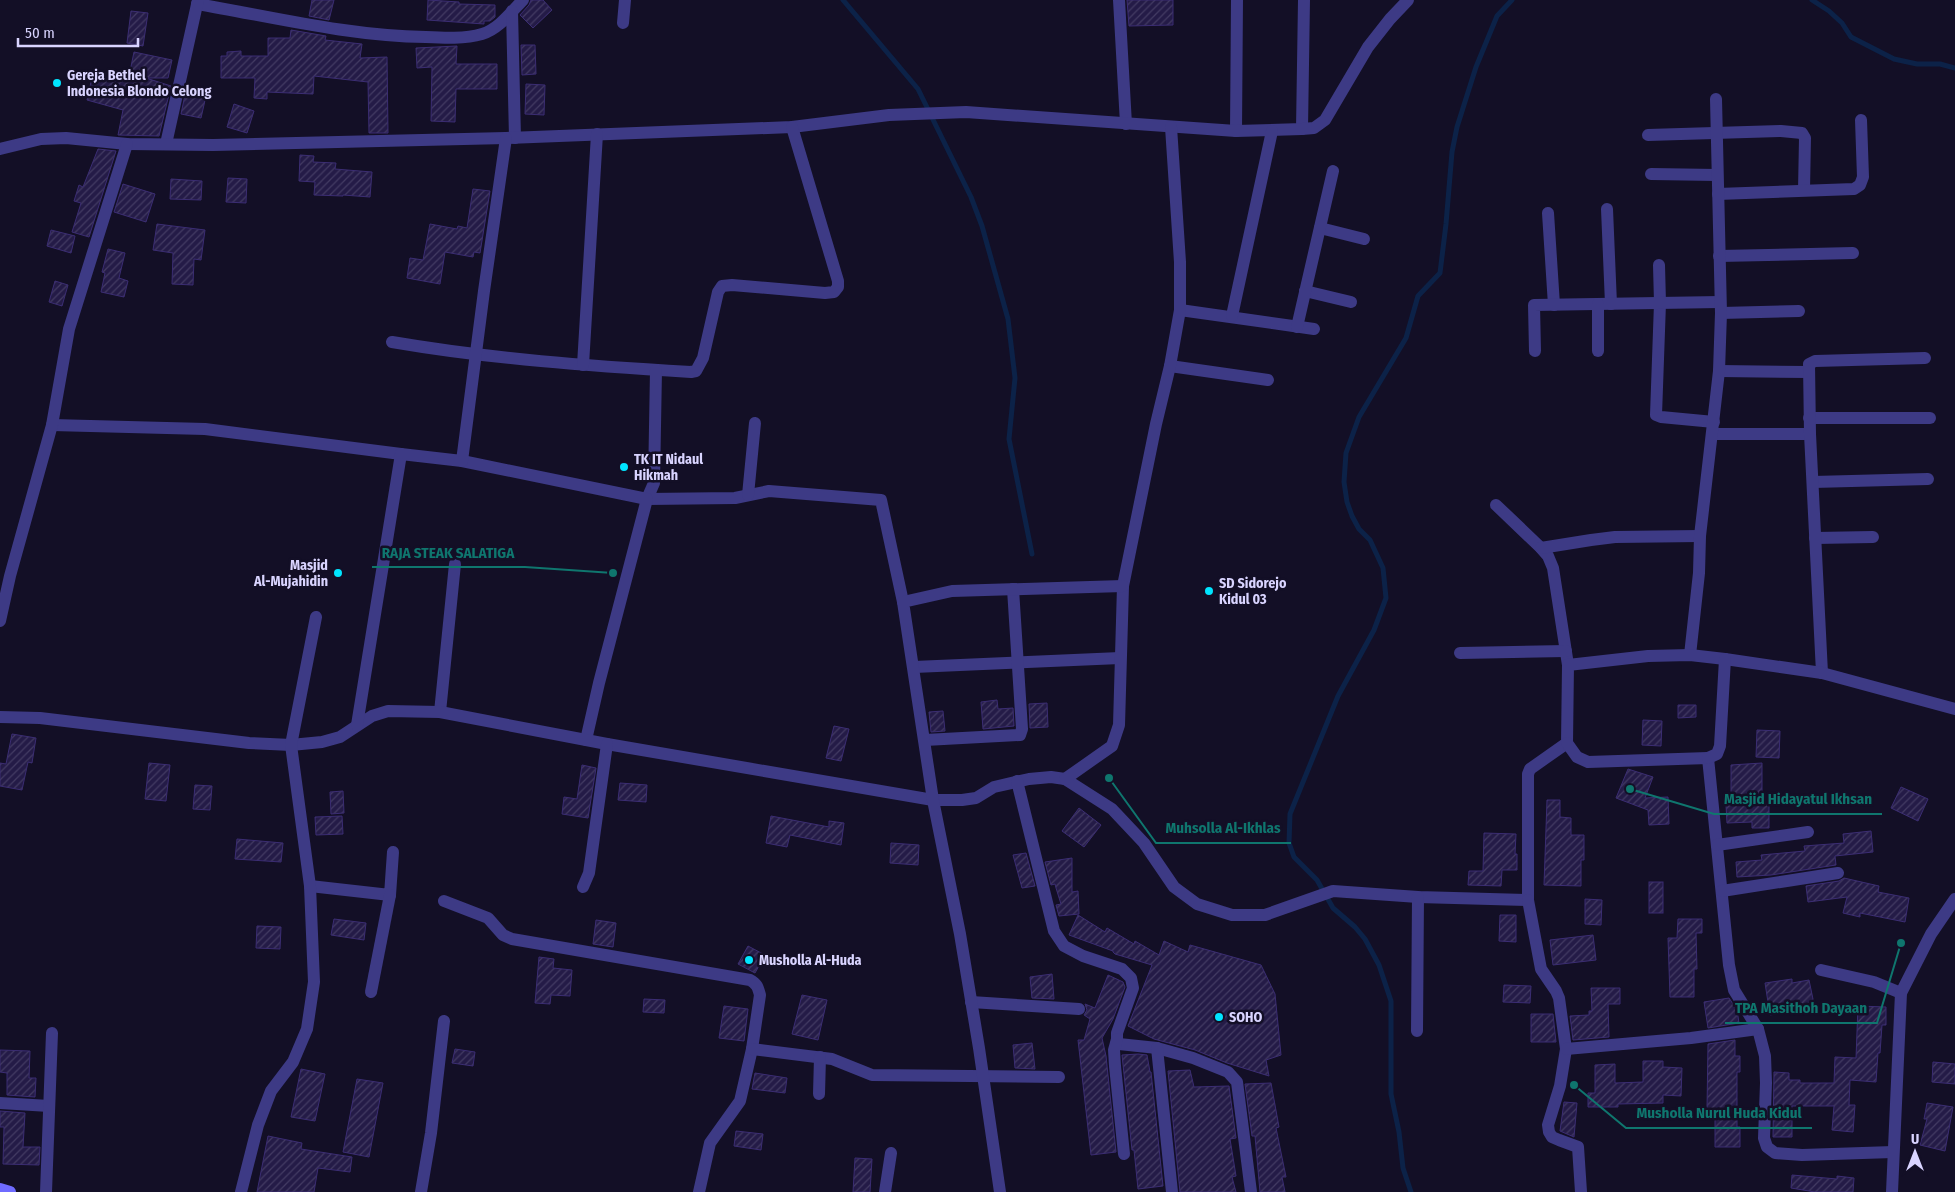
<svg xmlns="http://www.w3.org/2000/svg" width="1955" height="1192" font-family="'Fira Sans Condensed',sans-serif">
  <defs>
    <pattern id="building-hatch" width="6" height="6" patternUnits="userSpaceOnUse" patternTransform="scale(1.25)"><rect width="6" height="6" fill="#241b47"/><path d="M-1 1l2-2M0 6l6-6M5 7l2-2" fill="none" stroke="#433b63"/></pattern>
  </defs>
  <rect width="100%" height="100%" fill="#130f26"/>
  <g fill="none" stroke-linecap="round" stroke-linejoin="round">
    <!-- stream -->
    <g stroke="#0c2248" stroke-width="5">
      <path d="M843 0 918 89 971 197 982 226 1008 319 1015 378 1009 439 1032 554"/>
      <path d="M1812 0 1829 11 1842 23 1851 37 1894 59 1917 64H1940L1955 68"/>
      <path d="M1411 1192 1403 1168 1399 1132 1391 1094V1001L1379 965 1365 939 1355 927 1333 908 1317 880 1294 857 1289 843 1290 814 1338 696 1374 630 1386 598 1383 568 1370 540 1359 529 1352 516 1347 502 1344 482 1346 453 1359 417 1406 338 1418 296 1440 273 1446 224 1452 152 1457 127 1476 67 1497 16 1512 0"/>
    </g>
  </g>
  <!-- building -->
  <g fill="url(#building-hatch)" stroke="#3b2d73">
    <path d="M312 0H334L329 20 309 16Z"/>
    <path d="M428 0 459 2V4L495 5V17L490 21H484V24L427 20Z"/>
    <path d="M531 0H543L552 10 533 28 520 15 529 5Z"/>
    <path d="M1127 0H1173V25L1129 26Z"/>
    <path d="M131 11 148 13 143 46 127 43Z"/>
    <path d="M291 30 326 36 325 40 362 44 360 58 387 57 388 133H369L368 82 314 76 313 94 267 92V99L254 98 255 78H221V56H227V52L241 51V56H268V38H290Z"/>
    <path d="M521 45H535L536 74 522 75Z"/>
    <path d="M457 46 456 64H497V89H456L455 122 431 121 432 67 417 68 416 48Z"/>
    <path d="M134 52 172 60 168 78H146L171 86 159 136 118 135 123 110 87 100 93 73 128 81Z"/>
    <path d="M526 84 545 85 544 115 525 114Z"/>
    <path d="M186 90 206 96 201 118 181 114Z"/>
    <path d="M234 104 254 111 247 133 227 127Z"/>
    <path d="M98 149 116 151 89 237 72 232 81 203 74 201 79 185 83 187Z"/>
    <path d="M300 155 314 156 313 162 336 163 335 169 372 172 370 197 343 195V196L314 195 315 182 299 181Z"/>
    <path d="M228 178 247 179 246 203 226 202Z"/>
    <path d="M171 179 202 181 201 200 170 199Z"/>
    <path d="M123 184 155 194 146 222 114 212Z"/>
    <path d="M473 189 490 191 480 253 474 252 473 257 445 252 440 284 407 278 410 258 423 260 430 224 457 229 458 226 467 228Z"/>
    <path d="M157 224 205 230 201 260 194 259 193 285 172 284 173 253 153 250Z"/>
    <path d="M51 230 75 236 71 253 47 246Z"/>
    <path d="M108 249 125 253 119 278 128 281 124 297 101 292 105 273 102 272Z"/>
    <path d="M55 281 68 285 62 306 49 302Z"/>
    <path d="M997 700 998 709 1013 708 1014 726 983 729 981 702Z"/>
    <path d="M1047 703 1048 727 1030 728 1029 704Z"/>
    <path d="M1678 705H1696V717L1678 718Z"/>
    <path d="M943 711 945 731 931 732 929 712Z"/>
    <path d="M1643 720 1662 721 1661 746 1642 745Z"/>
    <path d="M834 726 849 729 841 761 826 758Z"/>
    <path d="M1757 730 1780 731 1779 758 1756 757Z"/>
    <path d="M12 734 36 738 32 763 28 762 22 790 0 786V763L6 764Z"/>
    <path d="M149 763 170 765 166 801 145 799Z"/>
    <path d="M1762 763V804H1769V828H1752V822L1727 823 1726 805H1731V765Z"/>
    <path d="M582 765 596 768 588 818 562 814 564 797 577 799Z"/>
    <path d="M1628 769 1653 777 1645 798 1668 797 1669 824 1649 825 1648 810 1616 798Z"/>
    <path d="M620 783 647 785 646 802 618 800Z"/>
    <path d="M195 785 212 786 210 810 193 809Z"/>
    <path d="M1901 787 1928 799 1918 821 1891 808Z"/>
    <path d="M343 791 344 813 331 814 330 792Z"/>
    <path d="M1547 800H1560V817L1571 818V835H1584V860H1581V886L1544 885Z"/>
    <path d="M1079 808 1101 825 1084 847 1062 831Z"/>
    <path d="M342 816 343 834 316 835 315 817Z"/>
    <path d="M771 816 829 827V821L844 823 841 845 790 835 787 847 766 843Z"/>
    <path d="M1871 831 1873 852 1835 856 1836 865 1771 875 1737 877 1736 862 1762 860 1761 855 1805 851 1804 846 1844 843 1843 834Z"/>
    <path d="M1484 833 1516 834 1515 854H1517V870H1502L1501 886 1468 885 1469 871H1483Z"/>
    <path d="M237 839 283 843 281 862 235 859Z"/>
    <path d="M891 843 919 845 918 865 890 863Z"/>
    <path d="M1026 853 1035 886 1022 888 1013 855Z"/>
    <path d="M1072 858V892L1078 891 1079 914 1059 916 1056 905 1061 904 1056 888 1055 884 1051 885 1045 862Z"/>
    <path d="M1844 878 1879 886 1878 892 1909 898 1905 922 1860 913V917L1843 913 1847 897 1808 902 1806 886 1839 881Z"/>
    <rect x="1649" y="882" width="14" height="31"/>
    <path d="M1585 899 1602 900 1601 925 1585 924Z"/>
    <path d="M1078 915 1105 932 1107 928 1134 944 1135 941 1159 955 1164 941 1188 952 1190 945 1261 965 1275 994 1281 1055 1266 1060 1269 1076 1227 1063 1195 1050 1154 1039 1128 1026 1152 965 1115 954 1113 952V951L1069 935Z"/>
    <path d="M1500 915H1516V942L1499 941Z"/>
    <path d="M334 919 366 923 364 940 331 935Z"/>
    <path d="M1678 919H1702V933H1696L1697 969H1694V997H1670L1668 938H1677Z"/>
    <path d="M596 920 616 923 613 947 593 944Z"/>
    <path d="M257 926 281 927 280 949 256 948Z"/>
    <path d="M1593 935 1596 960 1553 965 1550 940Z"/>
    <path d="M748 946 765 955 755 973 738 964Z"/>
    <path d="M539 957 554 959 553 968 572 970 570 996 551 995 550 1004 535 1003Z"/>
    <path d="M1052 974 1054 999 1032 998 1030 977Z"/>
    <path d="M1108 975 1123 982 1125 987 1113 1019 1102 1038 1106 1056 1116 1152 1091 1155 1078 1040H1084L1090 1019 1084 1015 1087 1010 1085 1004 1095 1008Z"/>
    <path d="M1792 979V983L1809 980 1814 1004 1796 1007V1011L1770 1015 1765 983Z"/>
    <path d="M1504 985 1531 986 1530 1003 1503 1002Z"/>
    <path d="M1591 988H1620V1004H1608L1609 1037 1573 1040 1570 1016 1589 1015V1011H1592Z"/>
    <path d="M802 995 827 1000 818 1040 792 1034Z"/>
    <path d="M1729 998 1737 1010 1739 1023 1708 1028 1704 1002Z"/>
    <path d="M644 999 665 1000 664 1013 643 1012Z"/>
    <path d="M724 1006 748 1009 744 1041 719 1038Z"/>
    <path d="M1858 1006 1886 1007V1025H1882L1880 1053H1878L1876 1082 1850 1080 1849 1105H1855L1853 1132 1832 1130 1834 1106H1792V1137H1773L1774 1072 1789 1073V1080H1800V1083H1834L1835 1057 1856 1058Z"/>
    <path d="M1531 1014H1553L1556 1042H1531Z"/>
    <path d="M1735 1040V1056H1740V1072H1737V1127H1740V1147H1715V1109H1707L1708 1044Z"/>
    <path d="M1032 1043 1035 1069 1015 1068 1013 1045Z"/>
    <path d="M455 1049 475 1052 473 1066 452 1063Z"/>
    <path d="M0 1050 30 1051 29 1078H36L35 1097 7 1095V1073L0 1072Z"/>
    <path d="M1138 1054 1147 1055 1150 1072H1151L1163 1186 1138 1189 1134 1150H1132L1122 1055Z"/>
    <path d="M1643 1061H1663V1067L1682 1068 1681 1096 1663 1095V1103L1618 1104V1107H1588V1093H1595V1065L1615 1064V1083L1643 1082Z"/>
    <path d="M1933 1062 1955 1064V1084L1932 1082Z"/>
    <path d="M301 1069 325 1074 315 1121 291 1117Z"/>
    <path d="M1190 1070 1194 1087 1229 1086 1236 1138 1230 1139 1236 1176 1232 1177 1236 1192H1180L1168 1071Z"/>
    <path d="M755 1073 787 1078 785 1093 752 1089Z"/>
    <path d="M357 1079 383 1083 369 1157 343 1152Z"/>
    <path d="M1271 1083 1279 1127 1276 1128 1286 1177H1282L1285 1192H1260L1255 1136H1252L1245 1084Z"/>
    <path d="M1564 1102 1577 1103 1574 1137 1560 1131Z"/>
    <path d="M1927 1103 1953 1107 1945 1151 1920 1145 1927 1119H1924Z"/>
    <path d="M0 1111 25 1113 23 1147H40L39 1165 3 1164 4 1127H0Z"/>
    <path d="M736 1131 763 1134 761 1150 734 1146Z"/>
    <path d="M268 1136 302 1143 301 1149 352 1157 350 1172 318 1168 314 1192H257Z"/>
    <path d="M855 1158 872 1159 870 1192H853Z"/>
    <path d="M1792 1175 1837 1179V1176L1854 1178 1853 1192H1815L1791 1188Z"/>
  </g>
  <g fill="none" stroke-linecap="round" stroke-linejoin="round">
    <!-- street -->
    <g stroke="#3d3a85" stroke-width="12">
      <path d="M1119 0 1126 124"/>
      <path d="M197 4C273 17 349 36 426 37 444 38 465 39 482 34 499 29 511 12 523 0"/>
      <path d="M512 11 515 138"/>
      <path d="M623 23 625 0"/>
      <path d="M1302 129 1304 0"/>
      <path d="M1236 131 1237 0"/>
      <path d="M1648 135 1781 131 1802 133 1805 138 1804 190"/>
      <path d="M166 144 198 0"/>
      <path d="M0 149 41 139 66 138 127 144 213 145 506 138 792 127 889 115 966 112 1236 131 1302 129 1314 128 1325 120 1368 47 1390 19 1408 0"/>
      <path d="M1651 174 1717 175"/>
      <path d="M1718 194 1854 189 1860 185 1863 177 1861 120"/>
      <path d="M1607 209 1611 304"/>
      <path d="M1548 213 1554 305"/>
      <path d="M1320 228 1364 239"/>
      <path d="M1719 256 1853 253"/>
      <path d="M1659 265 1660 303 1656 415 1661 417 1714 422"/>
      <path d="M1305 291 1351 302"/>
      <path d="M1180 310 1314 329"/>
      <path d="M1721 313 1799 311"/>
      <path d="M1232 316 1272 131"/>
      <path d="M1297 327 1333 171"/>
      <path d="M392 342C491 359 591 366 691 372L696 371 703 358 718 292 722 286 732 285 825 293 834 292 838 287V281L792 127"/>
      <path d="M1535 351 1534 305 1720 302"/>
      <path d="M1598 351V304"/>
      <path d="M583 365 597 134"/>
      <path d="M1170 366 1268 380"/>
      <path d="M656 370 654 483 647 499 735 498 769 491 881 500 903 602"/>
      <path d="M1719 371 1808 372"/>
      <path d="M1809 418H1930"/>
      <path d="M52 425 205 429 401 454"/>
      <path d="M1712 434H1810"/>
      <path d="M462 461 647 499 599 683 586 740"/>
      <path d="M1813 482 1928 479"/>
      <path d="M748 495 755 423"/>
      <path d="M1496 505 1541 548 1548 556 1553 568 1568 665"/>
      <path d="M1815 538 1873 537"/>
      <path d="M1541 548 1591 540 1615 537 1700 536"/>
      <path d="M0 621 10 576 52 425 69 329 127 144"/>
      <path d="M1460 653 1566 651"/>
      <path d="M1690 655 1699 573 1700 536 1719 371 1721 313 1716 99"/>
      <path d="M914 667 1120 658"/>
      <path d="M1822 673 1810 434 1809 364 1815 361 1925 358"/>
      <path d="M440 712 455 564"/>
      <path d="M0 717 40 718 249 743 291 745 322 742 340 737 372 716 388 711 440 712 607 744 933 800H962L976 798 994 787 1029 779 1051 777 1065 779 1112 809 1144 843 1174 887 1197 904 1232 915H1265L1333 891 1418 897 1528 900V774L1530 769 1567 743 1568 665 1648 656 1690 655 1725 659 1822 673 1955 709"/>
      <path d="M357 725 401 454 462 461 484 291 506 138"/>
      <path d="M925 740 1020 735 1022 729 1013 589"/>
      <path d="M1567 743 1577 757 1588 762 1708 758 1729 965 1734 990 1758 1029 1765 1056 1766 1083 1764 1138 1767 1147 1775 1153 1802 1155 1893 1152"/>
      <path d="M1708 758 1717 754 1720 746 1725 659"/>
      <path d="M1065 779 1112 746 1119 725 1123 586 1156 424 1170 366 1180 310V262L1171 127"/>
      <path d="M1017 781 1054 931 1064 946 1083 956 1122 969 1131 978 1133 988 1117 1033V1039L1119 1044 1157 1048 1193 1058 1228 1072 1237 1082 1251 1192"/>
      <path d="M1717 845 1808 832"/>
      <path d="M310 886 390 895 393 852"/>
      <path d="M583 887 589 873 607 744"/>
      <path d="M1722 891 1838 873"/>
      <path d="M1528 900 1541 969 1556 991 1559 998 1566 1049 1560 1086 1548 1125 1549 1132 1552 1137 1559 1140 1578 1147 1581 1192"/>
      <path d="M444 901 488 918 503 935 512 939 750 980C757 984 758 987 760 995L752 1049 740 1101 710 1143 699 1192"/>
      <path d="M1821 970 1874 982 1901 993"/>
      <path d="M371 992 390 895"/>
      <path d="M971 1002 1079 1009"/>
      <path d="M1417 1031 1418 897"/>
      <path d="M1117 1039 1114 1050 1115 1066 1124 1154"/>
      <path d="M1157 1048 1172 1192"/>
      <path d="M752 1049 832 1059 872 1075 1059 1077"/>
      <path d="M1566 1049 1691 1038 1758 1029"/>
      <path d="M819 1094 820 1057"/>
      <path d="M0 1103 49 1106"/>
      <path d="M46 1192 52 1033"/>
      <path d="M241 1192 258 1125 271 1091 293 1062 307 1029 314 982 310 886 291 745 316 617"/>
      <path d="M421 1192 431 1133 444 1021"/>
      <path d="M885 1192 891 1153"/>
      <path d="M1000 1192 979 1048 960 934 933 800 903 602 952 591 1123 586"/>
      <path d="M1892 1192 1901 993 1931 934 1955 899"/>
    </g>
    <!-- secondary -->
    <path stroke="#6f6bff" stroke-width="12" d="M0 1189 10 1192"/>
  </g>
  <!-- markers -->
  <g fill="#00e5ff" stroke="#130f26" stroke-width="2">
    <circle cx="57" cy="83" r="5"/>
    <circle cx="624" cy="467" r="5"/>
    <circle cx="338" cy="573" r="5"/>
    <circle cx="1209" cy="591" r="5"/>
    <circle cx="749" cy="960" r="5"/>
    <circle cx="1219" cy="1017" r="5"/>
  </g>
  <g text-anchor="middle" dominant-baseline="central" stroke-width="5" stroke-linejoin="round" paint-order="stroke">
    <!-- poi labels -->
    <g font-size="14" font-weight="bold" fill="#d9d4ff" stroke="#130f26" text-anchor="start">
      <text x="67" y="75">Gereja Bethel<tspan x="67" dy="16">Indonesia Blondo Celong</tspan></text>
      <text x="634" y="459">TK IT Nidaul<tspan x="634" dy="16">Hikmah</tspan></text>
      <text x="328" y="565" text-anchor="end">Masjid<tspan x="328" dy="16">Al-Mujahidin</tspan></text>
      <text x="1219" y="583">SD Sidorejo<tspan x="1219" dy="16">Kidul 03</tspan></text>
      <text x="759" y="960">Musholla Al-Huda</text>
      <text x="1229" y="1017">SOHO</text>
    </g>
  </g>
  <!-- callouts -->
  <path fill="none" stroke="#0f766e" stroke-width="2" d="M613 573L525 567H372M1630 789L1714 814H1882M1109 778L1156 843H1291M1901 943L1877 1023H1725M1574 1085L1626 1128H1812"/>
  <g fill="#0f766e" stroke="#130f26" stroke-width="2">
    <circle cx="613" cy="573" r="5"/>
    <circle cx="1630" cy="789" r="5"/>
    <circle cx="1109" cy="778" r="5"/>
    <circle cx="1901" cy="943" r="5"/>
    <circle cx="1574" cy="1085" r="5"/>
  </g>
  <g font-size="15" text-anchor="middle" font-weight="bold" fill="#0f766e" stroke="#130f26" stroke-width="5" stroke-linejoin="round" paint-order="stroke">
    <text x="448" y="558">RAJA STEAK SALATIGA</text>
    <text x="1798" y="804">Masjid Hidayatul Ikhsan</text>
    <text x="1223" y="833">Muhsolla Al-Ikhlas</text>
    <text x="1801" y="1013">TPA Masithoh Dayaan</text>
    <text x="1719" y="1118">Musholla Nurul Huda Kidul</text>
  </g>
  <!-- north arrow -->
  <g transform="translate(1915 1152)" stroke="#130f26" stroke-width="4" paint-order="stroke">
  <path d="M0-4L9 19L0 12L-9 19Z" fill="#d9d4ff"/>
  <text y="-8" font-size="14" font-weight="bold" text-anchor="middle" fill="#d9d4ff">U</text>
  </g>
  <!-- scale -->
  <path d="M18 38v8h120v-8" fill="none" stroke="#d9d4ff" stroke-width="2.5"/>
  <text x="25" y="38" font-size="15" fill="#d9d4ff" stroke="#130f26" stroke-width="4" paint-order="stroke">50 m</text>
</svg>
